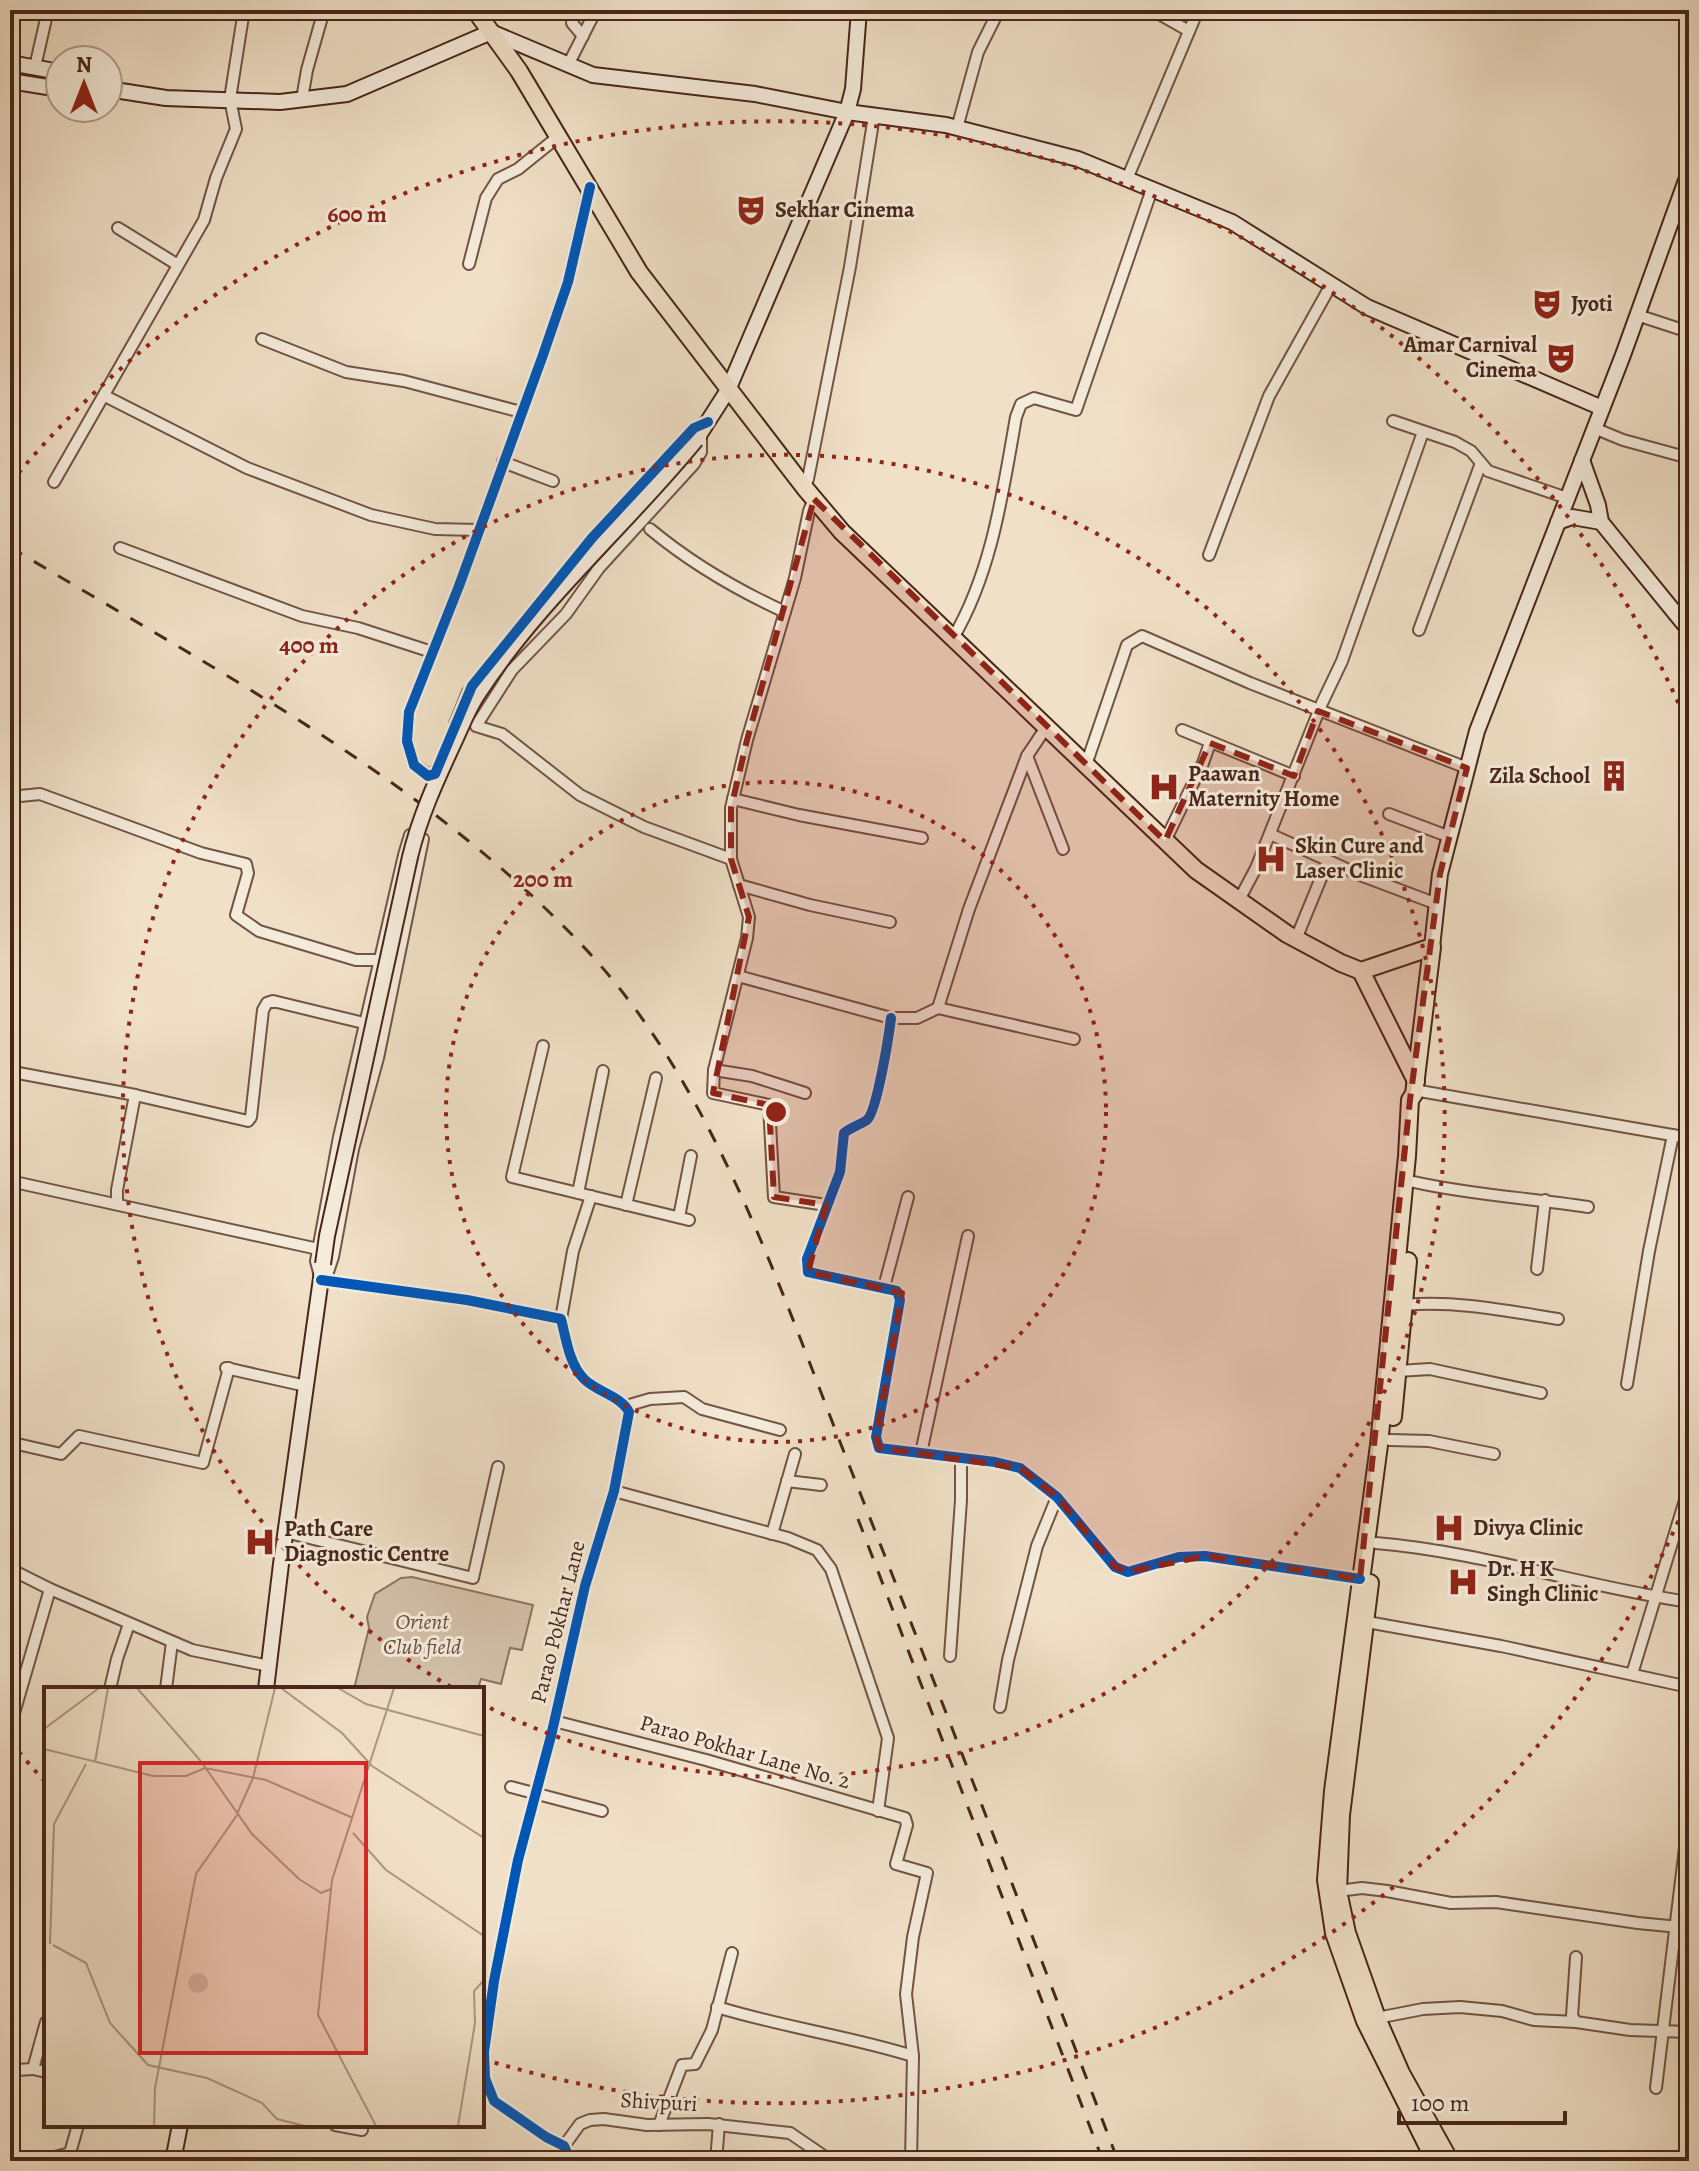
<svg xmlns="http://www.w3.org/2000/svg" width="1699" height="2171" font-family="Alegreya,serif">
  <rect width="100%" height="100%" fill="#f0e0c7"/>
  <filter id="stains"><feTurbulence type="fractalNoise" baseFrequency=".0025" numOctaves="4"/><feColorMatrix values="0 0 0 0 .2 0 0 0 0 .09 0 0 0 0 .02 0 0 0 .5 -.17"/></filter>
  <radialGradient id="worn" r=".72"><stop offset=".6" stop-color="#630" stop-opacity="0"/><stop offset="1" stop-color="#630" stop-opacity=".3"/></radialGradient>
  <!-- green -->
  <path fill="#d3c0aa" stroke="#8d7362" stroke-width="2" d="M412 1577 533 1605 522 1650 510 1648 501 1684 481 1679 478 1689H354L369 1628 367 1617 375 1594 401 1578Z"/>
  <g fill="none" stroke-linecap="round" stroke-linejoin="round">
    <defs>
      <g id="street">
        <path d="M574 10 572 23 583 36"/>
        <path d="M1152 10 1189 31"/>
        <path d="M568 65 596 10"/>
        <path d="M35 67 48 10"/>
        <path d="M302 99 307 70 324 10"/>
        <path d="M957 128 978 52 999 10"/>
        <path d="M1127 179 1198 10"/>
        <path d="M118 228 178 265"/>
        <path d="M469 264 486 198 498 179 518 169 559 136"/>
        <path d="M1637 315 1689 332"/>
        <path d="M262 339 346 372 404 381 521 412"/>
        <path d="M105 396 247 468 371 515 435 529 478 530"/>
        <path d="M1393 421 1455 442 1471 451 1488 471 1567 498"/>
        <path d="M1594 428 1623 440 1689 458"/>
        <path d="M701 433V452L694 464 599 568 566 614 512 670 476 726 502 734 580 795 644 827 731 859"/>
        <path d="M503 462 553 481"/>
        <path d="M54 482 204 220 216 178 236 129 230 99 244 10"/>
        <path d="M804 487 808 479 850 267 874 116"/>
        <path d="M814 499 809 511 795 578 747 740 731 808V859L749 917 747 938 714 1070 713 1093 769 1105 774 1197 826 1205"/>
        <path d="M650 529C692 564 735 589 785 612"/>
        <path d="M120 548 302 616 358 628 432 652"/>
        <path d="M1209 555 1269 396 1331 285"/>
        <path d="M537 607 592 538 694 428 706 422"/>
        <path d="M1419 630 1481 463"/>
        <path d="M953 638C992 572 1003 491 1016 417L1021 404 1034 398 1076 410 1152 189"/>
        <path d="M455 724 468 692 504 647"/>
        <path d="M1182 730 1294 776"/>
        <path d="M1027 756 1063 849"/>
        <path d="M1086 765 1127 645 1142 636 1250 683 1467 768"/>
        <path d="M437 768 432 777 414 765 407 741 409 712 459 586 543 355 568 282 589 189"/>
        <path d="M10 797 40 794 201 853 246 864 248 873 236 915 259 931 356 960H384"/>
        <path d="M733 799 799 815 922 838"/>
        <path d="M1389 814 1450 837"/>
        <path d="M1270 834 1360 875 1437 904"/>
        <path d="M410 835 423 839 378 1058 353 1149 333 1257 327 1275 321 1280 316 1261 339 1137 404 855Z"/>
        <path d="M1165 841 1203 763 1210 743"/>
        <path d="M739 885 810 905 890 922"/>
        <path d="M1239 900 1256 868 1322 703 1342 661 1423 432"/>
        <path d="M1296 939 1328 861"/>
        <path d="M738 976 891 1018H917L938 1008 969 909 1027 756 1045 729"/>
        <path d="M938 1008 1074 1039"/>
        <path d="M891 1018C889 1035 877 1111 867 1120 860 1125 851 1127 844 1133L840 1172 807 1259 808 1272 897 1291 900 1300 876 1437 879 1448 995 1462 1020 1468 1057 1497 1115 1567 1128 1572 1179 1557 1205 1556 1360 1579"/>
        <path d="M543 1046 512 1177 689 1220"/>
        <path d="M714 1070 752 1076 805 1093"/>
        <path d="M10 1085 13 1072 135 1095 248 1121 251 1117 263 1010 267 1003 273 1001 372 1025"/>
        <path d="M1414 1090 1689 1138"/>
        <path d="M10 1181 318 1249"/>
        <path d="M1414 1182C1471 1195 1530 1198 1588 1207"/>
        <path d="M578 1193 603 1071"/>
        <path d="M117 1203V1190L135 1095"/>
        <path d="M626 1205 656 1078"/>
        <path d="M679 1217 691 1156"/>
        <path d="M1537 1269 1545 1200"/>
        <path d="M321 1280 467 1300 561 1319C566 1338 569 1364 584 1379 597 1392 621 1396 629 1412L614 1491 585 1586 551 1736 518 1860 494 1981 484 2052 485 2078 494 2101 546 2137 564 2146 571 2161"/>
        <path d="M884 1287 908 1197"/>
        <path d="M1404 1305C1455 1300 1508 1311 1558 1319"/>
        <path d="M561 1319 573 1251 591 1196"/>
        <path d="M226 1368 306 1386"/>
        <path d="M1398 1371 1430 1369 1541 1393"/>
        <path d="M1627 1384 1649 1251 1673 1135"/>
        <path d="M626 1406 650 1399 684 1397 702 1409 780 1430"/>
        <path d="M1390 1440 1429 1441 1494 1454"/>
        <path d="M10 1446 13 1443 61 1454 79 1436 203 1463 229 1368"/>
        <path d="M921 1453 968 1236"/>
        <path d="M787 1481 821 1485"/>
        <path d="M614 1491 788 1538 817 1550 831 1569 888 1738 878 1811"/>
        <path d="M1677 1530 1689 1531"/>
        <path d="M285 1532 473 1578 498 1467"/>
        <path d="M772 1534 795 1454"/>
        <path d="M1376 1543C1483 1552 1584 1587 1689 1602"/>
        <path d="M10 1569 50 1589 192 1650 269 1666"/>
        <path d="M1367 1622 1501 1646 1689 1687"/>
        <path d="M950 1656 961 1500V1458"/>
        <path d="M1632 1674 1689 1487"/>
        <path d="M110 1689 117 1659 129 1624"/>
        <path d="M166 1689 172 1642"/>
        <path d="M1000 1707 1008 1660 1037 1546 1057 1497"/>
        <path d="M554 1721 706 1760 905 1818 907 1825 896 1864 927 1873 913 1937 906 1994 913 2056 911 2161"/>
        <path d="M10 1727 50 1589"/>
        <path d="M511 1787 602 1811"/>
        <path d="M1338 1891 1362 1888 1387 1891 1451 1903 1496 1902 1638 1923 1689 1928"/>
        <path d="M1576 1957 1572 2016 1576 2022 1630 2030 1689 2032"/>
        <path d="M717 2007C782 2027 849 2036 913 2056"/>
        <path d="M1377 2018 1423 2009 1460 2007 1502 2011 1534 2020 1576 2022"/>
        <path d="M33 2069 46 2072"/>
        <path d="M10 2082 17 2070 33 2069 46 2022"/>
        <path d="M1656 2088 1687 1831 1689 1830"/>
        <path d="M335 2125 362 2130"/>
        <path d="M659 2125 682 2065 695 2064 712 2030 732 1953"/>
        <path d="M564 2146 580 2124 590 2120 604 2119 647 2125 708 2124 790 2133 831 2161"/>
        <path d="M39 2161 70 2153 78 2125"/>
        <path d="M716 2161 719 2124"/>
      </g>
      <g id="secondary">
        <path d="M10 63 60 72"/>
        <path d="M10 81 60 89"/>
        <path d="M108 89 166 98 280 102 347 94 491 32 593 75 755 94 847 112 946 125 1078 159 1232 222 1367 307 1602 408"/>
        <path d="M696 440 728 390 847 112 853 89 859 10"/>
        <path d="M1582 460 1598 505 1601 522 1689 630"/>
        <path d="M1558 522 1572 517 1601 522"/>
        <path d="M1432 947 1440 874 1477 731 1623 355 1689 172"/>
        <path d="M266 1689 281 1564 323 1264"/>
        <path d="M173 2161 180 2125"/>
      </g>
      <g id="primary">
        <path d="M475 10 519 71 639 272 804 487 842 532 1196 870 1287 934 1341 963 1361 971 1432 947 1414 1094 1410 1100 1407 1156 1379 1445 1333 1791 1326 1880 1334 1933 1365 2021 1435 2161"/>
        <path d="M1361 971 1416 1081"/>
        <path d="M1393 1417 1408 1261"/>
        <path d="M1370 1583 1341 1815 1338 1891 1347 1933 1377 2018 1401 2073 1450 2161"/>
      </g>
    </defs>
    <!-- street casing -->
    <use href="#street" stroke="#715445" stroke-width="14"/>
    <!-- secondary casing -->
    <use href="#secondary" stroke="#47261a" stroke-width="18"/>
    <!-- primary casing -->
    <use href="#primary" stroke="#47261a" stroke-width="20"/>
    <!-- street -->
    <use href="#street" stroke="#f5ebdb" stroke-width="10"/>
    <!-- secondary -->
    <use href="#secondary" stroke="#f5ebdb" stroke-width="14"/>
    <!-- primary -->
    <use href="#primary" stroke="#f0e0c7" stroke-width="16"/>
    <!-- rail -->
    <g stroke="#47261a" stroke-width="3" stroke-dasharray="14 14" stroke-linecap="butt">
      <path d="M10 547C207 666 418 774 579 942 716 1084 781 1294 853 1475 943 1703 1031 1932 1118 2161"/>
      <path d="M858 1519 1103 2161"/>
    </g>
    <defs>
      <path id="secondary-bridge" d="M323 1264 327 1236 410 857C420 815 438 777 456 738 463 723 469 707 478 694 539 600 626 526 696 440"/>
    </defs>
    <!-- secondary-bridge casing -->
    <use href="#secondary-bridge" stroke="#47261a" stroke-width="18" stroke-linecap="butt"/>
    <!-- secondary-bridge -->
    <use href="#secondary-bridge" stroke="#f5ebdb" stroke-width="14"/>
    <defs>
      <g id="cycleway">
        <path d="M590 187 568 282 543 355 459 586 409 712 407 741 414 765 428 776 435 774 472 686 592 538 694 428 708 422"/>
        <path d="M891 1018C889 1035 877 1111 867 1120 860 1125 851 1127 844 1133L840 1172 807 1259 808 1272 897 1291 900 1300 876 1437 879 1448 995 1462 1020 1468 1057 1497 1115 1567 1128 1572 1179 1557 1205 1556 1360 1579"/>
        <path d="M321 1280 467 1300 561 1319C566 1338 569 1364 584 1379 597 1392 621 1396 629 1412L614 1491 585 1586 551 1736 518 1860 494 1981 484 2052 485 2078 494 2101 546 2137 564 2146 571 2161"/>
      </g>
    </defs>
    <!-- cycleway casing -->
    <use href="#cycleway" stroke="#f5ebdb" stroke-width="15"/>
    <!-- cycleway -->
    <use href="#cycleway" stroke="#0057b8" stroke-width="10"/>
  </g>
  <!-- marked area -->
  <path fill="#8f2418" fill-opacity="0.2" stroke="#8f2418" stroke-width="6" stroke-dasharray="16 10" stroke-linejoin="round" d="M814 499 1165 841 1210 743 1294 776 1318 711 1467 768 1440 874 1410 1100 1360 1579 1205 1556 1128 1572 1115 1567 1057 1497 1020 1468 879 1448 876 1437 902 1293 808 1272 826 1205 774 1197 769 1105 713 1093 749 917 731 859V808L747 740Z"/>
  <!-- distance rings -->
  <g fill="none" stroke="#8f2418" stroke-width="4" stroke-dasharray="4 8">
    <circle cx="776" cy="1112" r="330"/>
    <path d="M451 1687A661 661 0 1 1 486 1706"/>
    <path d="M1688 1499A991 991 0 0 1 486 2060M45 1782A991 991 0 0 1 11 1742M11 482A991 991 0 0 1 1688 725"/>
  </g>
  <!-- icons -->
  <defs>
    <symbol id="theatre-bare" viewBox="-9 -9 18 18"><path d="M-5-5.5Q0-4 5-5.5V0Q5 5 0 6Q-5 5-5 0ZM-3.3-2.5H-1v1.5H-3.3ZM1-2.5H3.3v1.5H1ZM-2.8 1Q0 5.5 2.8 1Z" fill="#8f2418" stroke="#f5ebdb" stroke-width="2.5" paint-order="stroke"/></symbol>
    <symbol id="building-bare" viewBox="-9 -9 18 18"><path d="M-4-6H4V6H1V3H-1V6H-4ZM-2.5-4.3h1.7v1.8h-1.7ZM.8-4.3h1.7v1.8H.8ZM-2.5-1h1.7V.8h-1.7ZM.8-1h1.7V.8H.8Z" fill="#8f2418" stroke="#f5ebdb" stroke-width="2.5" paint-order="stroke"/></symbol>
    <symbol id="hospital-bare" viewBox="-9 -9 18 18"><path d="M-5-5h3v3.5h4V-5h3V5h-3V1.5h-4V5h-3Z" fill="#8f2418" stroke="#f5ebdb" stroke-width="2.5" paint-order="stroke"/></symbol>
  </defs>
  <g fill-rule="evenodd">
    <use href="#theatre-bare" x="729" y="188" width="44" height="44"/>
    <use href="#theatre-bare" x="1525" y="282" width="44" height="44"/>
    <use href="#theatre-bare" x="1539" y="336" width="44" height="44"/>
    <use href="#building-bare" x="1592" y="754" width="44" height="44"/>
    <use href="#hospital-bare" x="1142" y="765" width="44" height="44"/>
    <use href="#hospital-bare" x="1249" y="837" width="44" height="44"/>
    <use href="#hospital-bare" x="1427" y="1506" width="44" height="44"/>
    <use href="#hospital-bare" x="238" y="1520" width="44" height="44"/>
    <use href="#hospital-bare" x="1441" y="1560" width="44" height="44"/>
  </g>
  <g text-anchor="middle" dominant-baseline="central" stroke-width="6" stroke-linejoin="round" paint-order="stroke">
    <!-- poi labels -->
    <g font-size="22" font-weight="bold" fill="#47261a" stroke="#f5ebdb" text-anchor="start">
      <text x="775" y="210">Sekhar Cinema</text>
      <text x="1571" y="304">Jyoti</text>
      <text x="1537" y="345" text-anchor="end">Amar Carnival<tspan x="1537" dy="25">Cinema</tspan></text>
      <text x="1188" y="774">Paawan<tspan x="1188" dy="25">Maternity Home</tspan></text>
      <text x="1590" y="776" text-anchor="end">Zila School</text>
      <text x="1295" y="846">Skin Cure and<tspan x="1295" dy="25">Laser Clinic</tspan></text>
      <text x="1473" y="1528">Divya Clinic</text>
      <text x="284" y="1529">Path Care<tspan x="284" dy="25">Diagnostic Centre</tspan></text>
      <text x="1487" y="1569">Dr. H K<tspan x="1487" dy="25">Singh Clinic</tspan></text>
    </g>
    <!-- park labels -->
    <g font-size="22" font-style="italic" fill="#6a4c3e" stroke="#f5ebdb">
      <text x="422" y="1622">Orient<tspan x="422" dy="25">Club field</tspan></text>
    </g>
    <!-- street labels -->
    <g font-size="22" fill="#47261a" stroke="#f5ebdb">
      <text transform="translate(558 1622) rotate(-76)">Parao Pokhar Lane</text>
      <text transform="translate(745 1752) rotate(16)">Parao Pokhar Lane No. 2</text>
      <text transform="translate(659 2102) rotate(3)">Shivpuri</text>
    </g>
  </g>
  <!-- overview -->
  <g transform="translate(44 1687)">
    <rect width="440" height="440" fill="#f0e0c7"/>
    <path d="M144 296a10 10 0 1 1 20 0a10 10 0 1 1-20 0Z" fill="#d3c0aa"/>
    <path fill="none" stroke="#ac9682" stroke-width="2" d="M93 1 156 73 208 147 255 192 277 206 287 202M237 1 298 46 328 79 440 151M294 1 322 17 440 49M0 42 55 1M0 62 109 89H142L161 81 222 93 309 131M51 75 64 1M193 127 209 91 231 1M309 146 342 183 440 249M6 257 10 137 42 77M9 258 42 276 66 336 104 378 163 391 218 416 233 432 261 439M110 439 111 401 152 187 193 128M332 439 274 328 288 193 350 1M414 439 431 336 430 304 440 293"/>
    <path fill="#d62828" fill-opacity="0.15" stroke="#d62828" stroke-width="4" d="M96 76H322V366H96Z"/>
    <rect width="440" height="440" fill="none" stroke="#47261a" stroke-width="4"/>
  </g>
  <circle cx="776" cy="1112" r="12" fill="#8f2418" stroke="#f5ebdb" stroke-width="4"/>
  <g font-size="24" text-anchor="middle" font-weight="bold" fill="#8f2418" stroke="#f5ebdb" stroke-width="6" stroke-linejoin="round" paint-order="stroke">
    <text x="357" y="222">600 m</text>
    <text x="309" y="653">400 m</text>
    <text x="543" y="887">200 m</text>
  </g>
  <!-- margin -->
  <rect width="1699" height="2171" fill="none" stroke="#f0e0c7" stroke-width="40"/>
  <rect x="12" y="12" width="1675" height="2147" fill="none" stroke="#47261a" stroke-width="4"/>
  <rect x="20" y="20" width="1659" height="2131" fill="none" stroke="#47261a" stroke-width="2"/>
  <!-- north arrow -->
  <g transform="translate(84 84)"><circle r="38" fill="#f5ebdb" stroke="#af9c8e" stroke-width="2"/>
  <path d="M0-6L14 30L0 20L-14 30Z" fill="#8f2418"/>
  <text y="-12" font-size="22" font-weight="bold" text-anchor="middle" fill="#47261a">N</text>
  </g>
  <!-- scale -->
  <path d="M1399 2111v12h166v-12" fill="none" stroke="#47261a" stroke-width="4"/>
  <text x="1411" y="2111" font-size="24" fill="#47261a" stroke="#f5ebdb" stroke-width="6" paint-order="stroke">100 m</text>
  <rect width="100%" height="100%" filter="url(#stains)"/>
  <rect width="100%" height="100%" fill="url(#worn)"/>
</svg>
